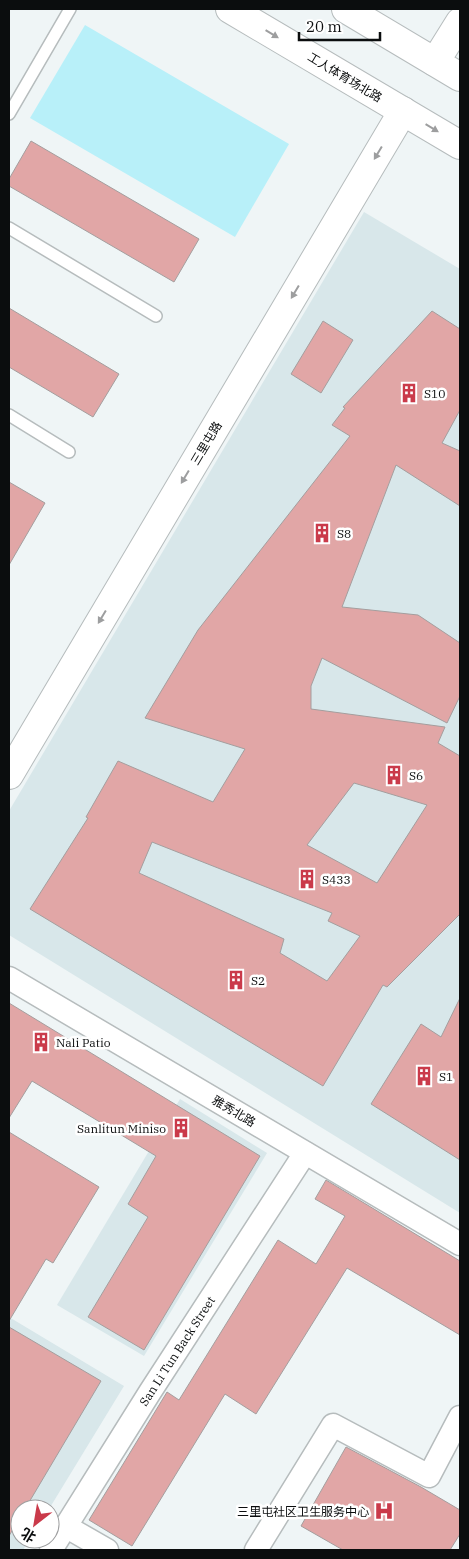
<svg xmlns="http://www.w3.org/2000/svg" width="469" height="1559" font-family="'IBM Plex Serif','Noto Sans SC',serif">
  <rect width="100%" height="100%" fill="#eff5f6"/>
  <!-- built -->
  <g fill="#d8e7ea">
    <path d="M364 212 460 269V1213L9 935V811Z"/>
    <path d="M180 1099 267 1153 144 1356 57 1305Z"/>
    <path d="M9 1317 124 1386 49 1509H20V1539H30L23 1550H9Z"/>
  </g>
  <!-- green -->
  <path fill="#b8f0f9" d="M85 25 289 144 235 237 30 118Z"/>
  <!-- building -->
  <g fill="#e1a6a6" stroke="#a49e9e" fill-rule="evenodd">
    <path d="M31 141 199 239 174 282 9 186V179Z"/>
    <path d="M9 308 119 374 93 417 9 367Z"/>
    <path d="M432 311 460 329V410L442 443 460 451V506L396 465 342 607 418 615 460 643V696L447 723 322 658 311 686V709L445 727 438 743 460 756V914L387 987 383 985 323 1086 30 909 88 818 86 817 118 761 213 802 245 749 145 718 198 630 350 436 332 425 345 408 343 407ZM354 783 427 805 377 883 307 845ZM152 842 332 913 328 921 360 936 327 981 280 953 284 939 139 873Z"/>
    <path d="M323 321 353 340 321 393 291 374Z"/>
    <path d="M9 482 45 503 9 565Z"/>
    <path d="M460 998V1160L371 1104 421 1024 441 1037Z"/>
    <path d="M9 1003 260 1156 144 1350 88 1317 148 1217 128 1204 156 1156 32 1081 9 1118Z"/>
    <path d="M9 1132 99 1187 53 1263 46 1259 9 1321Z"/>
    <path d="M326 1180 460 1261V1335L347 1268 256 1414 225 1394 132 1546 89 1520 167 1392 179 1400 278 1240 316 1264 345 1216 315 1199Z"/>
    <path d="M9 1327 101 1381 25 1509H20V1517L9 1536Z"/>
    <path d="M346 1447 421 1487 460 1510V1534L450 1550H343L301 1526Z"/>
  </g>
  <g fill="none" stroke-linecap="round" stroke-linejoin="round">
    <defs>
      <g id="service">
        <path d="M9 114 70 9"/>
        <path d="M9 228 156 316"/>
        <path d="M9 415 69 452"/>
      </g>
      <g id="minor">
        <path d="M9 978 460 1244"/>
        <path d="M65 1526 107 1550"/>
        <path d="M51 1550 150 1392 305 1153"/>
        <path d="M256 1550 333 1425 429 1476 460 1417"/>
      </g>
      <g id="tertiary">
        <path d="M435 62 460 22"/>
        <path d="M9 775 403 111"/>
      </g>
      <g id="primary">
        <path d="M230 9 460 145"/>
        <path d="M346 9 460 77"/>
      </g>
    </defs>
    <!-- service casing -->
    <use href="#service" stroke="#b6bcbd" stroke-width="14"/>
    <!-- minor casing -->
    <use href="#minor" stroke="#b6bcbd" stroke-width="25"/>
    <!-- tertiary casing -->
    <use href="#tertiary" stroke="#b6bcbd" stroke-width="30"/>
    <!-- primary casing -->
    <use href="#primary" stroke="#b6bcbd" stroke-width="30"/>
    <!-- service -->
    <use href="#service" stroke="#fff" stroke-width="11"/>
    <!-- minor -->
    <use href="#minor" stroke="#fff" stroke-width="22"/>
    <!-- tertiary -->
    <use href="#tertiary" stroke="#fff" stroke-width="28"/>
    <!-- primary -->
    <use href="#primary" stroke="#fff" stroke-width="28"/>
  </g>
  <!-- one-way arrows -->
  <defs><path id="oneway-solid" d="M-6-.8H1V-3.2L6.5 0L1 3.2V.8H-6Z" transform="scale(1.25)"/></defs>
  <g fill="#9d9e9f">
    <use href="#oneway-solid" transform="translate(272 34) rotate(31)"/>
    <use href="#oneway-solid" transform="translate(432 128) rotate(31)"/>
    <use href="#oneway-solid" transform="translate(378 153) rotate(121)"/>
    <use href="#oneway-solid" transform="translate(295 292) rotate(121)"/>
    <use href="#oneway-solid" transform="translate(185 477) rotate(121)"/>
    <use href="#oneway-solid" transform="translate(102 617) rotate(121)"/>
  </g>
  <!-- icons -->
  <defs>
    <symbol id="building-bare" viewBox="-9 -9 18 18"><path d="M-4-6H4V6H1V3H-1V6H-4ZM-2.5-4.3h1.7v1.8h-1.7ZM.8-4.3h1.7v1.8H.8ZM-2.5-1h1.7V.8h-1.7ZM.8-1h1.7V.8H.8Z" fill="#ca3a4a" stroke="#fff" stroke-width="2.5" paint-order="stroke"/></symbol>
    <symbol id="hospital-bare" viewBox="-9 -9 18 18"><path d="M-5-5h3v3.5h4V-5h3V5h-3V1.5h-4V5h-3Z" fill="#ca3a4a" stroke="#fff" stroke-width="2.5" paint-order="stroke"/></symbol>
  </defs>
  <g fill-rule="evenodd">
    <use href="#building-bare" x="395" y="379" width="28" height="28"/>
    <use href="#building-bare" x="308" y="519" width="28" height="28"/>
    <use href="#building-bare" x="380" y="761" width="28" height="28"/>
    <use href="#building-bare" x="293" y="865" width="28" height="28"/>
    <use href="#building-bare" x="222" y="966" width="28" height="28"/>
    <use href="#building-bare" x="27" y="1028" width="28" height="28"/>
    <use href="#building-bare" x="410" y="1062" width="28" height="28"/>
    <use href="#building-bare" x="167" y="1114" width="28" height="28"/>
    <use href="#hospital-bare" x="370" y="1497" width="28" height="28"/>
  </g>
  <g text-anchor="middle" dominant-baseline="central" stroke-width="5" stroke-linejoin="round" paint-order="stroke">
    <!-- street labels -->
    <g font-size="12" fill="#0b0d0e" stroke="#fff">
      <text transform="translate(345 77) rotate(31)">工人体育场北路</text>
      <text transform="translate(206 443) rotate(-59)">三里屯路</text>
      <text transform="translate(234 1111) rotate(31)">雅秀北路</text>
      <text transform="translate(177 1351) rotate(-57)">San Li Tun Back Street</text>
    </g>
    <!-- poi labels -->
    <g font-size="12" fill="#0b0d0e" stroke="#fff" text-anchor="start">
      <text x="424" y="393">S10</text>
      <text x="337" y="533">S8</text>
      <text x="409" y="775">S6</text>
      <text x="322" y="879">S433</text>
      <text x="251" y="980">S2</text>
      <text x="56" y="1042">Nali Patio</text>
      <text x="439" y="1076">S1</text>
      <text x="166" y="1128" text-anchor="end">Sanlitun Miniso</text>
      <text x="369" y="1511" text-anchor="end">三里屯社区卫生服务中心</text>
    </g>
  </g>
  <!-- border -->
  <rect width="469" height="1559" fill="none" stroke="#0b0d0e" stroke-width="20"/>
  <!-- north arrow -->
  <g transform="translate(35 1524) rotate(211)"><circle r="24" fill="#ffffff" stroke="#9d9e9f"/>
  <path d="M0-4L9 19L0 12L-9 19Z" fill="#ca3a4a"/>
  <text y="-8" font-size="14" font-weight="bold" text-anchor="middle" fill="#0b0d0e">北</text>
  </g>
  <!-- scale -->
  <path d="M299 32v8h81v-8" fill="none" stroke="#0b0d0e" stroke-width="2.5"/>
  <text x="306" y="32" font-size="15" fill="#0b0d0e" stroke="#ffffff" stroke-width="4" paint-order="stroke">20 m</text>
</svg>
